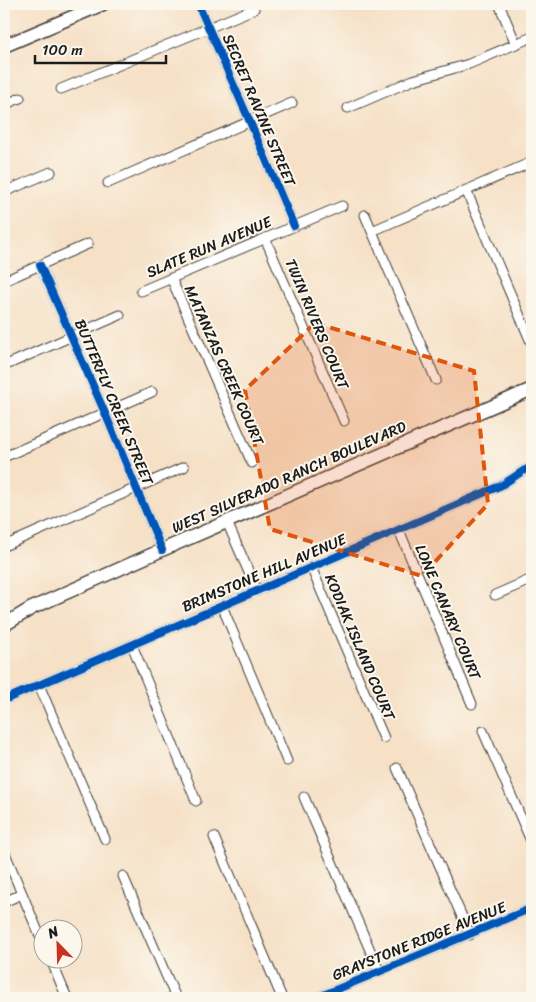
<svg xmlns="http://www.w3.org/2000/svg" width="536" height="1002" font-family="Sriracha,sans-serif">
  <rect width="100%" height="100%" fill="#fbf7ec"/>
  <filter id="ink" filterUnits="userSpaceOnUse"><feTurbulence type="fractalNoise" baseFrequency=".02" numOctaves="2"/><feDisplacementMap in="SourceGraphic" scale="10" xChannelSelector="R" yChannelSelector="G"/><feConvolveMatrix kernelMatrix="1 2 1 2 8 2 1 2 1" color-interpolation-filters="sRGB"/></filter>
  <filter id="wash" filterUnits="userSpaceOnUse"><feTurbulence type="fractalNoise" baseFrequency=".0096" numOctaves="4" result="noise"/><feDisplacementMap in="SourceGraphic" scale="20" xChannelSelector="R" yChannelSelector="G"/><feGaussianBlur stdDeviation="1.12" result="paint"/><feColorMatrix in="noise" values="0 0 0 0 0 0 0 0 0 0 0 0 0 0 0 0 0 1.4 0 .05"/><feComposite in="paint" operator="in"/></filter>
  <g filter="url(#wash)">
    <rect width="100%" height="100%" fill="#f6e1c7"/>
  </g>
  <g filter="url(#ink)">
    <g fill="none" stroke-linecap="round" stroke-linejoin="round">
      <defs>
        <g id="street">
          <path d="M198 4 250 122 294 226"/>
          <path d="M499 4 516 44"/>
          <path d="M61 89 254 9"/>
          <path d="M4 105 20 98"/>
          <path d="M348 108 413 80 469 64 532 37"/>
          <path d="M108 183 292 103"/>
          <path d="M466 190 531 342"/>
          <path d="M4 192 51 172"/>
          <path d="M365 215 436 380"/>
          <path d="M372 231 532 162"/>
          <path d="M265 238 344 421"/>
          <path d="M40 265 105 413 162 550"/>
          <path d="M171 278 252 463"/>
          <path d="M4 281 88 244"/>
          <path d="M141 291 342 206"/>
          <path d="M4 366 120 315"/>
          <path d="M4 457 152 392"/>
          <path d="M227 522 257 591"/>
          <path d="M399 530 472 704"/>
          <path d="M4 546 184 467"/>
          <path d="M311 567 384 738"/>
          <path d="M495 595 532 579"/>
          <path d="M222 606 287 761"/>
          <path d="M132 645 196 801"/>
          <path d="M39 685 105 839"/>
          <path d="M4 700 502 485 523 471 532 467"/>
          <path d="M483 731 532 843"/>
          <path d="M397 768 470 935"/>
          <path d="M304 797 379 971"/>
          <path d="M214 837 282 998"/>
          <path d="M4 851 42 941"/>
          <path d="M123 876 176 998"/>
          <path d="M4 902 22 894"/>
          <path d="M51 960 67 998"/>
          <path d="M316 998 532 908"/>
        </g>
        <g id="secondary">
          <path d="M4 46 103 4"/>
          <path d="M4 625 32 608 162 550 532 389"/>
        </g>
      </defs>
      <!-- street casing -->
      <use href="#street" stroke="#3d3a36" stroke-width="11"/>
      <!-- secondary casing -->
      <use href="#secondary" stroke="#3d3a36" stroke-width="15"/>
      <!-- street -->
      <use href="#street" stroke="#fff" stroke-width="9"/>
      <!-- secondary -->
      <use href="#secondary" stroke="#fff" stroke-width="12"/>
      <defs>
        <g id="cycleway">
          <path d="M198 4 250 122 294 226"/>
          <path d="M40 265 105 413 162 550"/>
          <path d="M4 700 502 485 523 471 532 467"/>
          <path d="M316 998 532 908"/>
        </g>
      </defs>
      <!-- cycleway casing -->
      <use href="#cycleway" stroke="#fbf7ec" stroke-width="11"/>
      <!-- cycleway -->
      <use href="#cycleway" stroke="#0057b8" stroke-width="8"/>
    </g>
  </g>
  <!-- marked area -->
  <path fill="#de560d" fill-opacity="0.2" stroke="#de560d" stroke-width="4" stroke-dasharray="10 6" stroke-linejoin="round" d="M315 323 474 371 488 504 422 576 270 529 245 390Z"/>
  <g text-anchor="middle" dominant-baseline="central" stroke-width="4" stroke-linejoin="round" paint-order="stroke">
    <!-- street labels -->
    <g font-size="15" fill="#1c1c1c" stroke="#fbf7ec">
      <text transform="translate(259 110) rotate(67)">SECRET RAVINE STREET</text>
      <text transform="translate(209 247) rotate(-23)">SLATE RUN AVENUE</text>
      <text transform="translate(317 324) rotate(67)">TWIN RIVERS COURT</text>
      <text transform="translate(224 365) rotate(66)">MATANZAS CREEK COURT</text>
      <text transform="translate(114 402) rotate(67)">BUTTERFLY CREEK STREET</text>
      <text transform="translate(289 477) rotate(-24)">WEST SILVERADO RANCH BOULEVARD</text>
      <text transform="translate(264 573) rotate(-23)">BRIMSTONE HILL AVENUE</text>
      <text transform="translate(448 612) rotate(67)">LONE CANARY COURT</text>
      <text transform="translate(360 647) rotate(67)">KODIAK ISLAND COURT</text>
      <text transform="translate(419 941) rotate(-22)">GRAYSTONE RIDGE AVENUE</text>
    </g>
  </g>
  <!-- margin -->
  <rect width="536" height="1002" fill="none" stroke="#fbf7ec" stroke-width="20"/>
  <!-- north arrow -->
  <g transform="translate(58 944) rotate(337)"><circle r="24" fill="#fbf7ec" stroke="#a29f99"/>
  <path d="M0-4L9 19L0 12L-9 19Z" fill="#c8321e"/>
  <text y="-8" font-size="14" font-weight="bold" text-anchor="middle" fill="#1c1c1c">N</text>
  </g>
  <!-- scale -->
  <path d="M35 55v8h131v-8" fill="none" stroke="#1c1c1c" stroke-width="2.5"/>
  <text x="42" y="55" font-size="15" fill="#1c1c1c" stroke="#fbf7ec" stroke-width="4" paint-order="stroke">100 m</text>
</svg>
